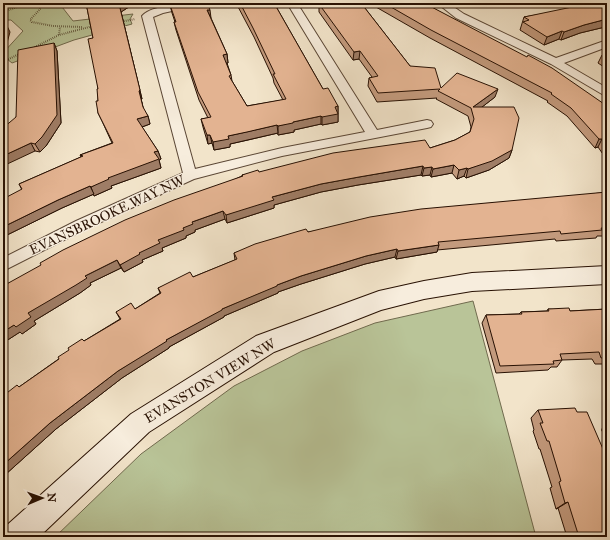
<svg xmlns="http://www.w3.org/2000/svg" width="610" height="540" font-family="'IM FELL Great Primer',serif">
  <rect width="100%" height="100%" fill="#f2e4ca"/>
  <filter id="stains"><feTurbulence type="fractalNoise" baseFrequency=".005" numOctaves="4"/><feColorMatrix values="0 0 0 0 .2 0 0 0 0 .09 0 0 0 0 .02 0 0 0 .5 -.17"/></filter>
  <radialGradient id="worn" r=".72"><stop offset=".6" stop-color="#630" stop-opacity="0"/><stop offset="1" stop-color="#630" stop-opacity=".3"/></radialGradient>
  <!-- green -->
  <g fill="#b9c498" stroke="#706a4e">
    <path d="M3 3H59L73 21 133 14 130 19 132 24 74 40 12 63 7 59 3 58V53L23 31 11 20H3Z"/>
    <path d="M473 301 536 537H55L141 454 234 386 302 351 375 323Z"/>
  </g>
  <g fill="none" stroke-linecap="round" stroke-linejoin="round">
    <defs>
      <path id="lane" d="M607 424V435L604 433 602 430 604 426Z"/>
      <g id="street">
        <path d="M182 3H200L199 5 163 13 153 17 195 169 282 148 365 132 287 3H297L377 130 427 120 431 121 433 124 431 127 427 128 282 156 194 179 86 229 3 271V258L76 221 183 173 142 16C150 7 170 6 182 3Z"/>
        <path d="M437 3H448L464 14 556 58 607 40V47L564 63 607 88V97L551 64 456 18Z"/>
      </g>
      <path id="secondary" d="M607 266V284L472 291 424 299 381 310 274 352 149 432 39 537H3L6 526 131 414 256 336 379 291 424 281 472 273Z"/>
    </defs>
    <!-- lane casing -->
    <use href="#lane" stroke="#5a4635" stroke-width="2"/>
    <!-- street casing -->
    <use href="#street" stroke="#5a4635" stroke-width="2"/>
    <!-- secondary casing -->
    <use href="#secondary" stroke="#281103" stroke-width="2"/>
    <!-- path -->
    <g stroke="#281103" stroke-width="2" stroke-dasharray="0.5 1.5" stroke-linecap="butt">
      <path d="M40 3 41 8 30 20 32 22 53 26 82 27"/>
      <path d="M3 12 29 3"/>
      <path d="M120 22 135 19"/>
      <path d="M59 35 60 27"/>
      <path d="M33 48 59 35 93 26"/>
      <path d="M3 62 19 54"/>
    </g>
    <!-- lane -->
    <use href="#lane" fill="#f7eddd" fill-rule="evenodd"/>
    <!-- street -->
    <use href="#street" fill="#f7eddd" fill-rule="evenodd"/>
    <!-- secondary -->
    <use href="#secondary" fill="#f7eddd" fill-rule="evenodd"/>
  </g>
  <!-- wall -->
  <g fill="#c39a7d" stroke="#281103">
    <path d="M86 3H135L121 12 142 99H141L143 109 148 116 150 124 142 127 158 151 161 159 159 160 161 168 111 186 112 188 94 196V194L62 208 5 236 7 238 3 240 22 190 19 184 81 157 80 155 112 143 102 121 98 113V89L93 38Z"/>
    <path d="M236 3H274L323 89 338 106V122L322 125 321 124 294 130V132L278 135V133L248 140 230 144V147L214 150 212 143 208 144 203 127 201 119 208 118 199 100 176 30 174 22H175L172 13 170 5 211 18 227 54 228 63H227L231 75 232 81 247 106 283 100 274 83 273 78 254 37Z"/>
    <path d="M316 3H361L410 66 441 88 495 97 482 107 512 150 509 158 489 170 466 178 464 176 457 179 452 173 431 177 430 175 422 176 421 175 358 185 321 192 274 205V208L227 223 225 219 195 230V232L186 236V238L162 248 163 251 142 260 143 262 124 272 121 268 90 283 91 285 80 293 34 321 36 324 22 334 20 332 3 343V286L242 176V175L430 148 455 140 470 132 471 127 468 116 436 99 437 98 377 102 368 86 369 78 372 77 359 59 353 60 319 12V7Z"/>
    <path d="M369 3H424L607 106V160L598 147 595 148 567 116 547 102 548 101 430 38Z"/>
    <path d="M607 3V28L605 27 580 33 561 40 559 39 544 45 520 30 524 17Z"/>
    <path d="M54 43 57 51 61 123 46 146 40 152 35 151 16 117Z"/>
    <path d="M607 53V72L603 69 604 67 598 63 602 55Z"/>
    <path d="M607 192V236H597L596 238 556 241 555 239 437 250V252L396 259 395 257 365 264 301 284 278 292V293L224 316V317L169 347V348L122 378 56 429 6 474 3 472V396L19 387 84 341 120 319 116 312 135 309 160 293 158 288 193 277 235 260 234 253 308 232Z"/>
    <path d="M548 309 570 311 607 309V366L606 364H595L592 359 562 360 557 367H551L548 370 496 373 482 323 486 315 519 314 521 312 547 311Z"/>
    <path d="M538 410 607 537H567L558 508 556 509 550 488 552 487 540 449H539L533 431 534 430 531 418Z"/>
  </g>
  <!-- shaded-wall -->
  <g fill="#9f7d66" stroke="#281103">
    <path d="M120 3H135L121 12 142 99H141L145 116 119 4Z"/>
    <path d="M207 10H210L211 18Z"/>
    <path d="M607 19V23L605 27 580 33 561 40 564 32 584 25Z"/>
    <path d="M6 24 10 32 5 50 3 51V35Z"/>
    <path d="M562 31 559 39 544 45 547 37Z"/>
    <path d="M54 43 57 51 61 123 46 146 40 152 35 144Z"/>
    <path d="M360 51 359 59 353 60 354 52Z"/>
    <path d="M227 54 228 63H225L223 55Z"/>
    <path d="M498 89 495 97 473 114V107Z"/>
    <path d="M338 106V122L322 125V117L335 107Z"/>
    <path d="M148 116 150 124 139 128 137 119Z"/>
    <path d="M321 116V124L294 130V132L278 135V126L293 122Z"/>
    <path d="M277 125 278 133 230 144V147L214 150 213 142 228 136Z"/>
    <path d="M207 135H210L212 143 208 144Z"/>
    <path d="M599 139H602L598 147 595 148Z"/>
    <path d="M31 143 35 151 3 166V156Z"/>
    <path d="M512 150 509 158 489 170 466 178 468 169Z"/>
    <path d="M158 151 161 159 159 160 161 168 111 186 112 188 94 196 91 187 154 152Z"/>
    <path d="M454 165 452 173 431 177 433 169Z"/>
    <path d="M423 166 421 175 358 185 321 192 274 205V208L227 223 226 215 272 197 321 184 359 177Z"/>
    <path d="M432 167 430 175 422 176 424 168Z"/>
    <path d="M467 168 464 176 457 179 459 170Z"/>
    <path d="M90 186 94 194 62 208 5 236 7 238 3 240V227L58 200Z"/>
    <path d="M223 211 225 219 195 230V232L186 236V238L162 248 163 251 142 260 143 262 124 272 120 265 158 240 183 228 192 222Z"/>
    <path d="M439 245 437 252 396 259 398 251Z"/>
    <path d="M397 249 395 257 365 264 301 284 278 292V293L224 316V317L169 347V348L122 378 56 429 6 474 3 472V465L50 423 118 371 166 340 222 309 277 285 301 276 366 256Z"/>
    <path d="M117 260 121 268 90 283 91 285 80 293 34 321 36 324 22 334 20 332 3 343V332L14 325 28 313 85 276Z"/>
    <path d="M568 502 558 508 556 509 565 503Z"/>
  </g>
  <!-- building -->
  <g fill="#e3b391" stroke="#281103">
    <path d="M86 3H120L119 4 140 90 139 91 143 107 148 116 137 119 158 151 154 152 159 159 108 178 109 179 91 187 90 186 58 200 3 227V199L22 189 19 184 83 156 80 155 113 143 98 113 96 101H98L97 89H98L88 39 93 38Z"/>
    <path d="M177 3H207L210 10H207L227 54 223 55 231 75 229 76 247 106 286 99 273 74H275L253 28 240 3H274L323 89 328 88 338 106 335 107 338 114 322 117 321 116 293 122V123L278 126 277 125 247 132 228 136 229 139 213 142 210 135H207L201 119 211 117 198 92 174 22H176L170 5Z"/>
    <path d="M322 3H361L410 66 435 68 441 88 457 73 498 89 473 107H514L519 118 512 150 492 161 468 169 467 168 459 170 454 165 433 169 432 167 424 168 423 166 359 177 321 184 272 197 274 200 226 215 223 211 192 222 193 224 183 228 184 230 158 240 160 243 139 253 140 254 120 265 117 260 85 276 87 278 76 285 28 313 31 317 16 327 14 325 3 332V286L41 265 40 263 63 250 125 220 174 200 243 176 242 175 258 170 259 172 333 153 425 140 430 148 455 140 470 132 474 119 471 108 438 91 440 89 378 93 369 78 378 76 360 51 354 52 319 4Z"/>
    <path d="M384 3H424L527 57 528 55 552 68 607 106V145L602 139H599L571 108 551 94 552 93 431 30Z"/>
    <path d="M592 3H607V19L584 25 564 32 562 31 547 37 523 22 529 20 524 17 577 6Z"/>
    <path d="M3 24H6L3 35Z"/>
    <path d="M54 43 57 115 42 137 35 144 31 143 3 156V128L16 117 18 50Z"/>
    <path d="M607 53V58L602 55Z"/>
    <path d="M607 192V228H601L602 230 561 234 560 231 438 242 439 245 398 251 397 249 366 256 301 276 277 285V286L222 309V310L166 340 167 341 118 371 50 423 3 465V396L17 385 19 387 59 359 58 357 69 350 68 348 82 339 84 341 121 319 116 312 131 303 135 309 161 293 158 288 190 272 193 277 237 259 234 253 255 244 306 229 308 232 370 217 421 209Z"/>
    <path d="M569 308 570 311 607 309V357L601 358 599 352 560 354 562 360 553 361 554 364 500 366 486 315 522 314 521 312 549 311 548 309Z"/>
    <path d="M575 408 577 412H587L603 449 607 461V537H579L568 502 565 503 559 482 561 481 549 441H547L540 423H543L538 410Z"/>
  </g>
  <g text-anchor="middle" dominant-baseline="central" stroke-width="3" stroke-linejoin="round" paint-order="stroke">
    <!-- street labels -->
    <g font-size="14" fill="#281103" stroke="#f7eddd">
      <text transform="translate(107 215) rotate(-25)">EVANSBROOKE WAY NW</text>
      <text transform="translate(210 381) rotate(-31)">EVANSTON VIEW NW</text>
    </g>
  </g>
  <!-- margin -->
  <rect width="610" height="540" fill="none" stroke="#f2e4ca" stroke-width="16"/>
  <rect x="4" y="4" width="602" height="532" fill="none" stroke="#281103" stroke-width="2"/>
  <rect x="8" y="8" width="594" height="524" fill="none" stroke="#281103"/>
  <!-- north arrow -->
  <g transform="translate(42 498) rotate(88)" stroke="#f7eddd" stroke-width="3" paint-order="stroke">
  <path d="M0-3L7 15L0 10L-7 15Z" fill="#281103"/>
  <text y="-6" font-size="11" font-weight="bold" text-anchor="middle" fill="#281103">N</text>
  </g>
  <rect width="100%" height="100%" filter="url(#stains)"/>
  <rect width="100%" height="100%" fill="url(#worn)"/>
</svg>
